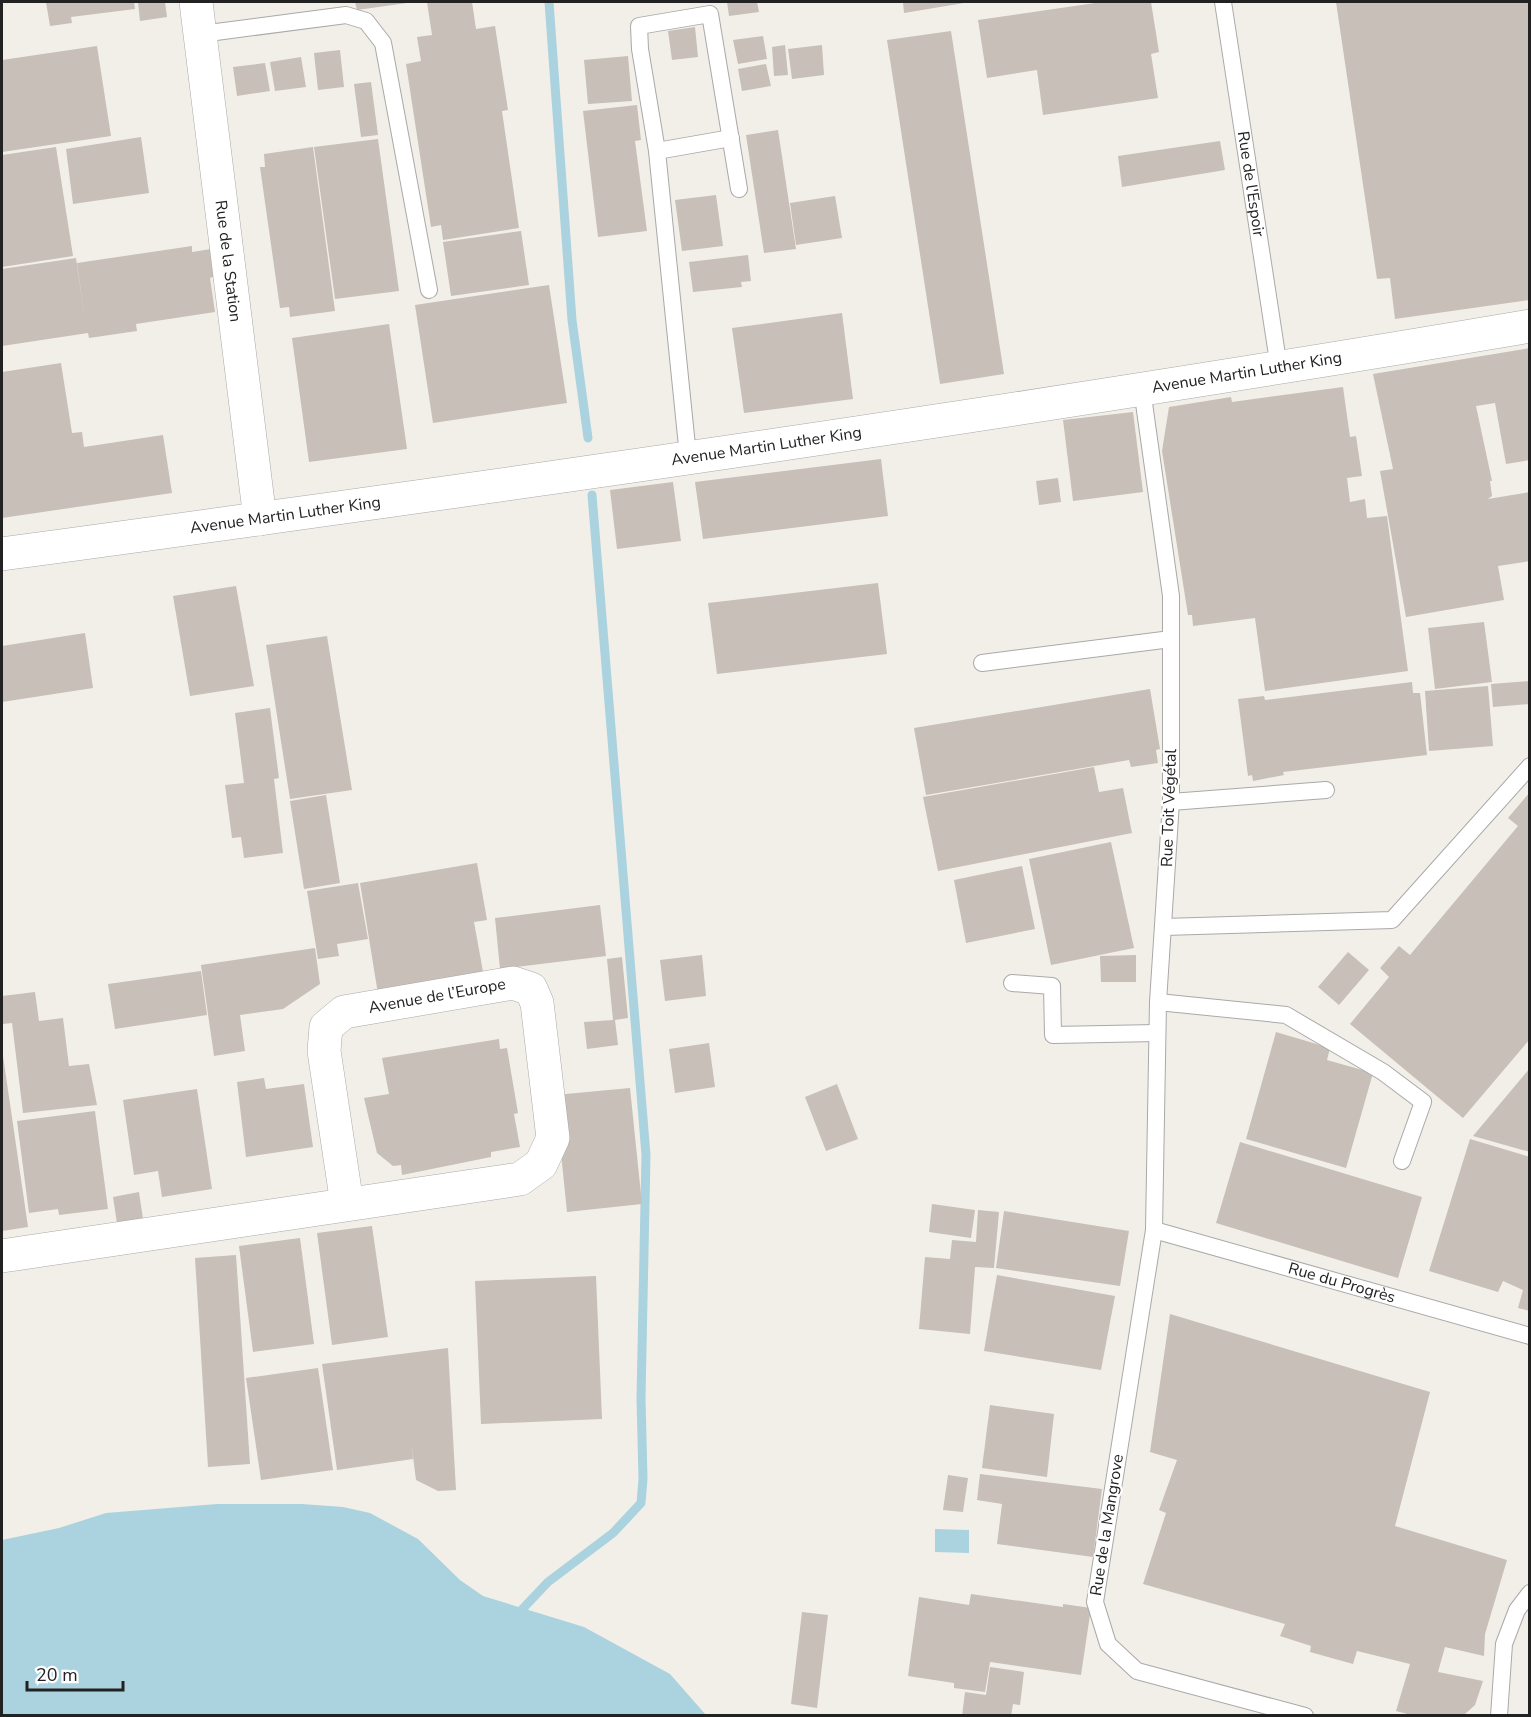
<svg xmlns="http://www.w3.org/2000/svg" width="1531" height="1717" font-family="'Nunito Sans',sans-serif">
  <rect width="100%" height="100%" fill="#f2efe9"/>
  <!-- water -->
  <g fill="#aad3df">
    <path d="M217 1504H302L343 1507 370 1513 418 1539 460 1580 483 1596 584 1627 670 1674 706 1715H2V1540L59 1528 106 1513Z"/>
    <path d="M935 1529 969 1530V1553L935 1552Z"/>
  </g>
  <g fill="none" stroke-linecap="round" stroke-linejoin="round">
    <!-- stream -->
    <g stroke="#aad3df" stroke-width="9">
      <path d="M549 2 572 320 588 438"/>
      <path d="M514 1618 548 1582 613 1533 641 1503 643 1479 641 1398 646 1155 592 495"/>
    </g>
  </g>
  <!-- building -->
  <g fill="#c7bfb8">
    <path d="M46 2H134L135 9 71 17 72 23 50 26Z"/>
    <path d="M138 2H165L167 17 140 21Z"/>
    <path d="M355 2H407V3L357 10Z"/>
    <path d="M427 2H472L476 29 495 26 508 110 502 111 519 228 443 240 441 225 431 227 406 64 421 61 417 37 432 35Z"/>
    <path d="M727 2H757L759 12 729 16Z"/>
    <path d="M903 2H964V3L904 13Z"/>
    <path d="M1102 2H1151L1159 52 1151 54 1158 98 1043 115 1037 70 987 78 978 20Z"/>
    <path d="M1336 2H1530V300L1395 319 1390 278 1377 279Z"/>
    <path d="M695 27 698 57 672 60 668 31Z"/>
    <path d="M951 31 1004 374 940 384 887 40Z"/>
    <path d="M763 36 767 59 738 64 733 40Z"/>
    <path d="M785 45 788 75 774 76 772 47Z"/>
    <path d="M822 45 824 75 792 79 788 49Z"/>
    <path d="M97 46 111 136 2 152V60Z"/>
    <path d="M340 50 344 87 318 90 314 53Z"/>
    <path d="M628 56 632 101 588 104 584 60Z"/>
    <path d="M301 57 306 87 275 91 270 62Z"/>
    <path d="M265 63 270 91 237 96 233 67Z"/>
    <path d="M766 64 771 86 742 91 738 69Z"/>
    <path d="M371 82 378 135 361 137 354 84Z"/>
    <path d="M637 105 641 140 635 141 647 231 598 237 583 111Z"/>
    <path d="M778 130 796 249 764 253 746 135Z"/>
    <path d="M141 137 149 193 73 204 66 149Z"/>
    <path d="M378 139 399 291 335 299 314 147Z"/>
    <path d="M1220 141 1225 170 1122 187 1118 156Z"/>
    <path d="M56 147 73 256 2 267V155Z"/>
    <path d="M313 147 335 311 290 317 289 307 280 308 260 167H265L264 154Z"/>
    <path d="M716 195 723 246 682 251 675 200Z"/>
    <path d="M835 196 842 238 796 245 790 203Z"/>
    <path d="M521 231 529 285 451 296 443 242Z"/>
    <path d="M192 246V252L211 249 216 276 210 278 215 312 136 324 137 331 89 338 88 333 2 346V269L76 258 86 326 77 263Z"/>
    <path d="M748 255 751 281 741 282 742 287 693 292 689 262Z"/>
    <path d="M549 285 567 403 433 423 415 305Z"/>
    <path d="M842 313 853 399 744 413 732 328Z"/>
    <path d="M389 324 407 449 309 462 292 338Z"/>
    <path d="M1530 348V460L1506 464 1495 403 1476 406 1492 481H1490L1492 496 1488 499 1530 492V561L1498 566 1504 600 1406 617 1380 471 1393 469 1373 374Z"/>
    <path d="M61 363 72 433 82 432 84 447 163 435 172 493 2 518V372Z"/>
    <path d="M1343 387 1350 437 1356 436 1362 476 1347 478 1350 502 1365 499 1367 518 1387 516 1408 671 1265 691 1255 618 1193 626 1192 615H1188L1162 451 1169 407 1231 397 1232 402Z"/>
    <path d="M1133 412 1143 492 1073 501 1063 420Z"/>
    <path d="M881 459 888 516 703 539 695 482Z"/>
    <path d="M1058 478 1061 502 1039 505 1036 481Z"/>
    <path d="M673 482 681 541 617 549 610 490Z"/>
    <path d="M878 583 887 654 717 674 708 603Z"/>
    <path d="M236 586 254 686 190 696 173 596Z"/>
    <path d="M1484 622 1492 682 1435 689 1428 628Z"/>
    <path d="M85 633 93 688 2 702V646Z"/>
    <path d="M327 636 352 790 290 799 266 645Z"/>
    <path d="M1530 681V704L1493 707 1491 684Z"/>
    <path d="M1412 682 1413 693H1420L1427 755 1283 772 1284 775 1253 781 1252 775 1248 776 1238 699 1264 696 1265 700Z"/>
    <path d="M1488 686 1493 746 1429 751 1425 691Z"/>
    <path d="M1150 689 1160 749 1156 750 1158 763 1131 767 1129 760 926 795 914 728Z"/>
    <path d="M270 708 279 778 274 779 283 853 244 858 241 837 232 838 225 785 244 783 235 713Z"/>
    <path d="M1094 767 1099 792 1123 788 1132 833 938 871 923 797Z"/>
    <path d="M1530 792V1039L1463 1118 1350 1024 1389 977 1380 968 1399 946 1410 955 1518 826 1508 818Z"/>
    <path d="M326 795 340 883 304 889 290 801Z"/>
    <path d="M1111 842 1134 948 1051 965 1029 859Z"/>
    <path d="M477 863 487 920 474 922 484 977 378 994 360 883Z"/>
    <path d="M1022 866 1035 929 966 943 954 880Z"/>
    <path d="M358 883 368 939 337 944 339 956 318 959 307 891Z"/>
    <path d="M600 905 606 956 500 969 495 918Z"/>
    <path d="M315 948 320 984 283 1009 240 1015 245 1051 214 1056 201 965Z"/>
    <path d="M1348 952 1369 970 1339 1005 1318 987Z"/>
    <path d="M702 955 706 996 665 1001 660 960Z"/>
    <path d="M1136 955V982H1101L1100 956Z"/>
    <path d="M622 957 628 1018 615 1020 618 1045 587 1049 584 1022 613 1020 607 959Z"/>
    <path d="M201 971 207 1015 115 1029 108 984Z"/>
    <path d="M35 992 39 1021 63 1018 69 1066 89 1064 97 1105 23 1113 12 1023 3 1024 2 996Z"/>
    <path d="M1276 1032 1330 1048 1327 1060 1373 1073 1346 1168 1246 1139Z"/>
    <path d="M499 1039 500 1049 507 1048 518 1113 514 1114 520 1147 491 1152V1157L402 1175 401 1165 393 1166 377 1153 364 1098 389 1094 382 1058Z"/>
    <path d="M709 1043 715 1087 675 1093 669 1049Z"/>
    <path d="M2 1049 28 1227 2 1231Z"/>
    <path d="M1530 1068V1152L1473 1136Z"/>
    <path d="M264 1078 266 1089 304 1084 313 1147 246 1157 237 1082Z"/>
    <path d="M837 1084 858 1139 826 1151 805 1097Z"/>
    <path d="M630 1088 642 1204 567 1212 555 1095Z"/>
    <path d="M197 1089 212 1189 162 1197 158 1171 134 1175 123 1100Z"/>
    <path d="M95 1111 108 1209 59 1215 58 1209 29 1213 17 1121Z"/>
    <path d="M1470 1139 1530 1157V1311L1518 1308 1523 1290 1503 1281 1498 1292 1429 1271Z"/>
    <path d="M1240 1142 1422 1197 1398 1278 1216 1223Z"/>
    <path d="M139 1192 143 1219 117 1223 113 1197Z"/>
    <path d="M932 1204 975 1210 971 1238 929 1232Z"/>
    <path d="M978 1210 999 1212 994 1268 975 1267 970 1334 919 1329 925 1257 950 1259 952 1240 976 1242Z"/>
    <path d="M1004 1211 1129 1231 1120 1286 996 1268Z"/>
    <path d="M372 1226 388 1337 332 1345 317 1233Z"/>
    <path d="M300 1238 314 1344 253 1352 239 1246Z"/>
    <path d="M236 1255 250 1464 208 1467 195 1258Z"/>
    <path d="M997 1275 1115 1296 1101 1370 984 1351Z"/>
    <path d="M596 1276 602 1419 481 1424 475 1281Z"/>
    <path d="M1170 1314 1430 1392 1395 1526 1507 1560 1485 1634 1484 1656 1445 1647 1438 1672 1483 1681 1475 1705 1465 1714 1415 1716 1396 1711 1410 1664 1357 1651 1353 1664 1310 1652 1311 1646 1280 1636 1285 1624 1143 1584 1166 1513 1159 1510 1177 1460 1150 1452Z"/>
    <path d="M448 1348 456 1490 438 1491 416 1480 411 1441 413 1459 337 1470 322 1364Z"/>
    <path d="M318 1368 333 1470 261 1480 246 1378Z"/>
    <path d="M990 1405 1054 1414 1047 1477 982 1468Z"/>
    <path d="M980 1474 1102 1489 1093 1557 997 1544 1002 1504 977 1500Z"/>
    <path d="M948 1475 968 1478 963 1512 943 1510Z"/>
    <path d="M971 1594 1063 1607V1604L1091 1608 1081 1675 990 1662 985 1692 954 1688V1683L908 1676 919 1597 969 1605Z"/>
    <path d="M802 1612 828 1615 817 1708 791 1704Z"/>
    <path d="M990 1667 1024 1672 1020 1705 1013 1704 1011 1716H962L965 1692 986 1695Z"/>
  </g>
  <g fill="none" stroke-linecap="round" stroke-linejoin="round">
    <defs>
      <g id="service">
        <path id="s1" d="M1223 2 1279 368"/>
        <path d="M201 34 346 15 366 21 383 43 429 290"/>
        <path d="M657 151 731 138"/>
        <path d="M1142 389 1171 596V802L1158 1002 1154 1230 1095 1602 1108 1644 1137 1671 1305 1716"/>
        <path d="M688 456 657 151 640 49 639 26 710 14 739 189"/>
        <path d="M982 663 1171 639"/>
        <path d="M1171 802 1326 790"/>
        <path d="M1164 927 1392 920 1530 766"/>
        <path d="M1012 983 1052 986 1053 1035 1157 1033"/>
        <path d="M1158 1002 1286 1015 1383 1072 1423 1102 1402 1161"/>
        <path id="s2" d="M1154 1230 1530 1336"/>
        <path d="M1499 1716 1504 1644 1517 1610 1530 1593"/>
      </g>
      <g id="minor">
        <path id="s3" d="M196 2 260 519"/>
        <path id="s4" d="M2 554C512 485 1022 412 1530 326"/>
        <path d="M2 1256 520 1179 541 1164 553 1138 537 1003 531 989 513 983 344 1012 326 1027 324 1051 347 1204"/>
      </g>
    </defs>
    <!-- service casing -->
    <use href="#service" stroke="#a9a9a9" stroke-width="18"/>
    <!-- minor casing -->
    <use href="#minor" stroke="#a9a9a9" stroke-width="34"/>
    <!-- service -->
    <use href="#service" stroke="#fff" stroke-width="16"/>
    <!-- minor -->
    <use href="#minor" stroke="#fff" stroke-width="33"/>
  </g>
  <g text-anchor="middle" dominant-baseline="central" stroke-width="4.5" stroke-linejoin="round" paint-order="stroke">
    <!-- street labels -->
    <g font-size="16" fill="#222" stroke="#fff">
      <text stroke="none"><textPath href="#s1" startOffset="184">Rue de l'Espoir</textPath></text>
      <text stroke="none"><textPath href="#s3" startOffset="261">Rue de la Station</textPath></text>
      <text stroke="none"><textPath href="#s4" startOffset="1258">Avenue Martin Luther King</textPath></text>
      <text stroke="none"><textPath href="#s4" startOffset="772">Avenue Martin Luther King</textPath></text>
      <text stroke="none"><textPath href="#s4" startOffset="286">Avenue Martin Luther King</textPath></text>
      <text transform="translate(1169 808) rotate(-88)">Rue Toit Végétal</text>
      <text transform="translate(437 996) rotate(-10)">Avenue de l’Europe</text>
      <text stroke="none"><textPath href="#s2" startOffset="195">Rue du Progrès</textPath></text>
      <text transform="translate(1107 1525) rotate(-81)">Rue de la Mangrove</text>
    </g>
  </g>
  <!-- border -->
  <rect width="1531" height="1717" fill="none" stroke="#222222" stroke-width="6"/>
  <!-- scale -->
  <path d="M27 1681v9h96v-9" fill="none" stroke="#222222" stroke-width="3"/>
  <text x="36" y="1681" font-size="18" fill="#222222" stroke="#ffffff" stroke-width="4.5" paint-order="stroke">20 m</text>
</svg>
